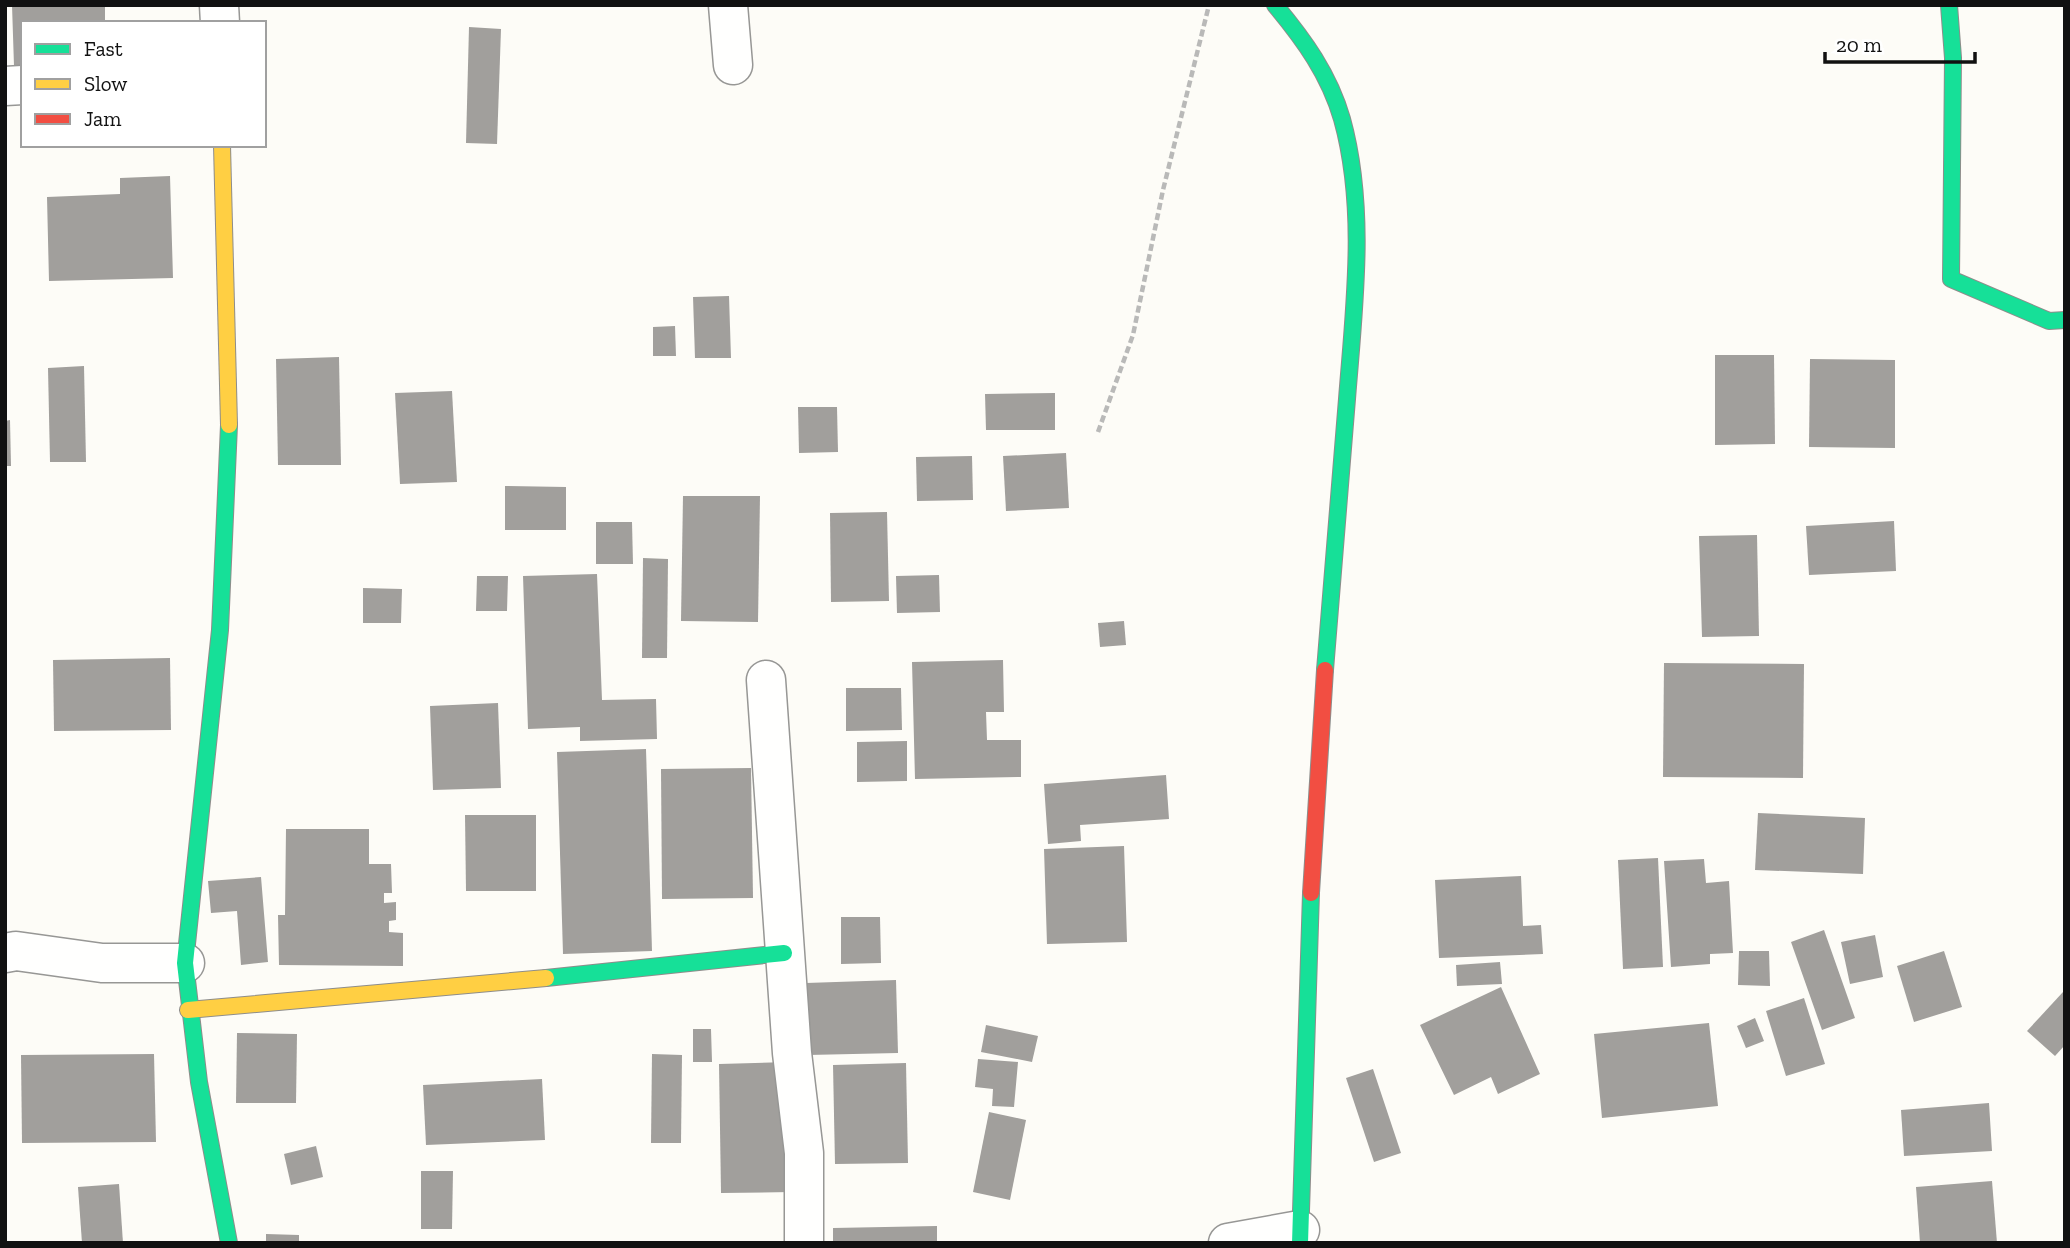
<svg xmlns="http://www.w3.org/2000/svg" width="2070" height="1248" font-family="'Zilla Slab',serif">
  <rect width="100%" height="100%" fill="#fdfcf7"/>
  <!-- building -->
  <g fill="#a19f9c">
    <path d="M12 5H105V23H23V65L14 66Z"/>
    <path d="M469 27 501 29 497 144 466 143Z"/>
    <path d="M170 176 173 278 49 281 47 197 120 194V178Z"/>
    <path d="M729 296 731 358H695L693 297Z"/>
    <path d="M675 326 676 356H653V327Z"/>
    <path d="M1715 355H1774L1775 444 1715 445Z"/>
    <path d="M339 357 341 465H278L276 359Z"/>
    <path d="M1810 359 1895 360V448L1809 447Z"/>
    <path d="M84 366 86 462H50L48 368Z"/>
    <path d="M452 391 457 482 400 484 395 393Z"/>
    <path d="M1055 393V430H986L985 394Z"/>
    <path d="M798 407H837L838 452 799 453Z"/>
    <path d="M10 420 11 466H5V421Z"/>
    <path d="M1066 453 1069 508 1006 511 1003 456Z"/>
    <path d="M972 456 973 500 917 501 916 457Z"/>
    <path d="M505 486 566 487V530H505Z"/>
    <path d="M683 496H760L758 622 681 621Z"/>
    <path d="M887 512 889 601 831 602 830 513Z"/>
    <path d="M1894 521 1896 571 1809 575 1806 526Z"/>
    <path d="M596 522H632L633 564H596Z"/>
    <path d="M1757 535 1759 636 1702 637 1699 536Z"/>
    <path d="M643 558 668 559 667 658H642Z"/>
    <path d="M597 574 602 700 656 699 657 739 580 741V727L528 729 523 576Z"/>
    <path d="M939 575 940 612 897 613 896 576Z"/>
    <path d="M477 576H508L507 611H476Z"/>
    <path d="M363 588 402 589 401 623H363Z"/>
    <path d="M1124 621 1126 645 1100 647 1098 623Z"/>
    <path d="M170 658 171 730 54 731 53 660Z"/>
    <path d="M1003 660 1004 712H986L987 740H1021V777L915 779 912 662Z"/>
    <path d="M1664 663 1804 664 1803 778 1663 777Z"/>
    <path d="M846 688H901L902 730 846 731Z"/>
    <path d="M498 703 501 788 433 790 430 706Z"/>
    <path d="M907 741V781L857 782V742Z"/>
    <path d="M646 749 652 951 563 954 557 752Z"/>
    <path d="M751 768 753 898 662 899 661 769Z"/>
    <path d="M1166 775 1169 819 1080 825 1081 841 1048 844 1044 784Z"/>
    <path d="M1758 813 1865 818 1863 874 1755 870Z"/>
    <path d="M465 815H536V891H466Z"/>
    <path d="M286 829H369V864H391L392 893H384V903L396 902V920L389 921V932L403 933V966L279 965 278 915H285Z"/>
    <path d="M1124 846 1127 942 1047 944 1044 849Z"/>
    <path d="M1658 858 1663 967 1623 969 1618 860Z"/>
    <path d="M1704 859 1706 883 1729 881 1733 953 1710 954V964L1671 967 1664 861Z"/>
    <path d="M1521 876 1523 926 1541 925 1543 954 1439 958 1435 880Z"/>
    <path d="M261 877 268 962 241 965 237 911 211 913 208 881Z"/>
    <path d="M841 917H880L881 963 841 964Z"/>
    <path d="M1824 930 1855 1018 1822 1030 1791 942Z"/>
    <path d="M1875 935 1883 977 1850 984 1841 942Z"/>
    <path d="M1739 951H1769L1770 986 1738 985Z"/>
    <path d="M1944 951 1962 1007 1914 1022 1897 966Z"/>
    <path d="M1500 962 1502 984 1457 986 1456 965Z"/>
    <path d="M896 980 898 1053 808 1055 806 983Z"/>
    <path d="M1501 987 1540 1074 1498 1094 1491 1077 1454 1095 1420 1025Z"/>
    <path d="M2063 992 2065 1045 2055 1056 2027 1031Z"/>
    <path d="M1804 998 1825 1064 1786 1076 1766 1011Z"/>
    <path d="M1755 1018 1764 1041 1746 1048 1737 1026Z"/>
    <path d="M1709 1023 1718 1106 1602 1118 1594 1034Z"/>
    <path d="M986 1025 1038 1036 1032 1062 981 1052Z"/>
    <path d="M693 1029H711L712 1062H693Z"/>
    <path d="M237 1033 297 1034 296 1103H236Z"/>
    <path d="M154 1054 156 1142 22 1143 21 1055Z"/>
    <path d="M652 1054 682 1055 681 1143H651Z"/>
    <path d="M978 1059 1018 1062 1014 1107 992 1106 993 1089 975 1087Z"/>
    <path d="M789 1062 791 1192 721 1193 719 1064Z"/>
    <path d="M906 1063 908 1163 835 1164 833 1065Z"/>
    <path d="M1373 1069 1401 1153 1374 1162 1346 1078Z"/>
    <path d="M542 1079 545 1140 426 1145 423 1085Z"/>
    <path d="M1989 1103 1992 1151 1904 1156 1901 1110Z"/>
    <path d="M989 1112 1026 1120 1010 1200 973 1192Z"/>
    <path d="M316 1146 323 1177 291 1185 284 1154Z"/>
    <path d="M421 1171H453L452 1229H421Z"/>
    <path d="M1992 1181 1997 1243H1920L1916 1187Z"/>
    <path d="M119 1184 123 1243H82L78 1187Z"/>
    <path d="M937 1226V1243H833V1228Z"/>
    <path d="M266 1234 299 1235V1243H266Z"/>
  </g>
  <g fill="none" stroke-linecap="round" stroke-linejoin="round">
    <defs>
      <g id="street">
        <path d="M219 5 220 23"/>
        <path d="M728 5 733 65"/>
        <path d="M5 86 23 85"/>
        <path d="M766 680 792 1053 804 1153V1243"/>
        <path d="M5 953 16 951 102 963H185"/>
        <path d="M1228 1243 1300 1230"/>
      </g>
      <g id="fast">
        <path d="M1275 5C1304 40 1329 74 1342 119 1367 209 1354 308 1347 399 1339 490 1332 580 1325 670"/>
        <path d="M1949 5 1953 58 1951 279 2049 321 2065 320"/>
        <path d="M229 425 220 630 185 963 199 1082 229 1243"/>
        <path d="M546 978 784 953"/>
        <path d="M1300 1243 1311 893"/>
      </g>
      <g id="slow">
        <path d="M222 145 229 425"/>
        <path d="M188 1010 546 978"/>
      </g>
      <path id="jam" d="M1311 893 1325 670"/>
    </defs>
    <!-- street casing -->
    <use href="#street" stroke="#979795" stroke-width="41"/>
    <!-- fast casing -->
    <use href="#fast" stroke="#8e8d8b" stroke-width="18"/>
    <!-- slow casing -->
    <use href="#slow" stroke="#8e8d8b" stroke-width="18"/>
    <!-- jam casing -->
    <use href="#jam" stroke="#8e8d8b" stroke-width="18"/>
    <!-- path -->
    <path stroke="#b9b9b8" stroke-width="4.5" stroke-dasharray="7 3.5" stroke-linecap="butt" d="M1098 432 1133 335 1163 190 1209 5"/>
    <!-- street -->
    <use href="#street" stroke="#fffffe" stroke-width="38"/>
    <!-- fast -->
    <use href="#fast" stroke="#16e098" stroke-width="16"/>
    <!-- slow -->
    <use href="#slow" stroke="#ffcf43" stroke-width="16"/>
    <!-- jam -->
    <use href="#jam" stroke="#f24e42" stroke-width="16"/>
  </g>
  <!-- border -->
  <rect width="2070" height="1248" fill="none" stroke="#111111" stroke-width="14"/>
  <!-- legend -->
  <rect x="21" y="21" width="245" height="126" fill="#ffffff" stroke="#a0a0a0" stroke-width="2"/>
  <rect x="35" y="44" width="35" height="10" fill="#16e098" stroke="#a0a0a0" stroke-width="2"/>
  <text x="84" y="56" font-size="21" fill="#111111">Fast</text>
  <rect x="35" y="79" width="35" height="10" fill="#ffcf43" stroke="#a0a0a0" stroke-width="2"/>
  <text x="84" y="91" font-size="21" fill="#111111">Slow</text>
  <rect x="35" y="114" width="35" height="10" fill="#f24e42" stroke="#a0a0a0" stroke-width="2"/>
  <text x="84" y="126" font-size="21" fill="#111111">Jam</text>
  <!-- scale -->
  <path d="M1825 52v10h150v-10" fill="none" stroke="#111111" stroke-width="3.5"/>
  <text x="1836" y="52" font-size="21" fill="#111111" stroke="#ffffff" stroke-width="5" paint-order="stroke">20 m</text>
</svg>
